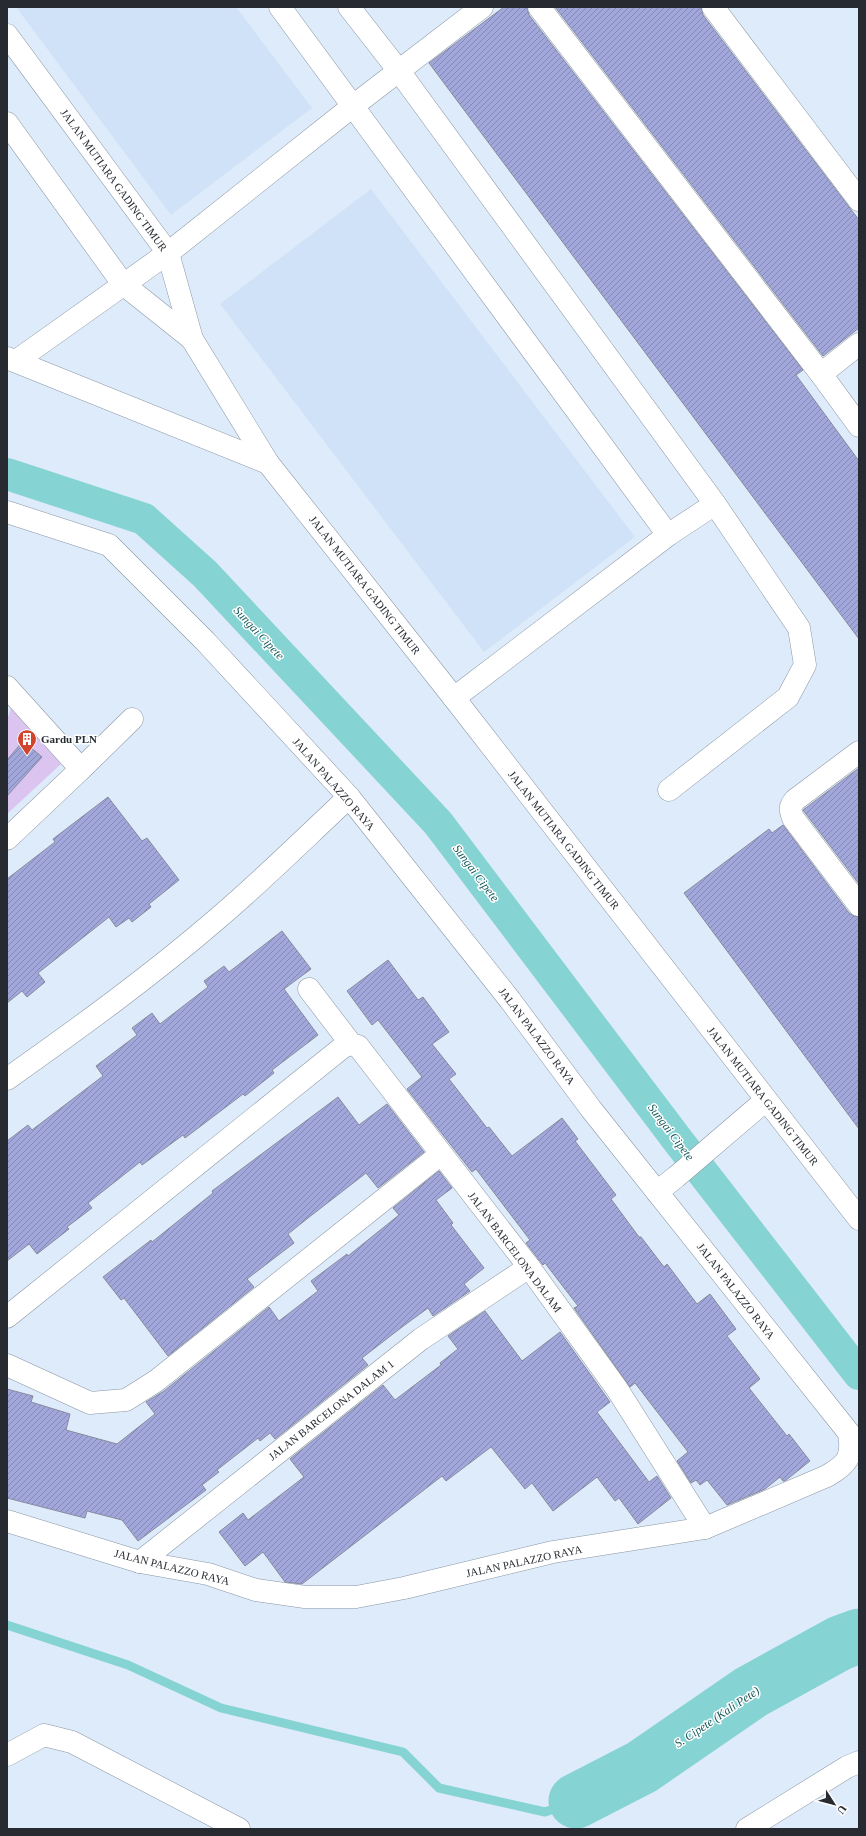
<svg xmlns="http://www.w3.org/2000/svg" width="866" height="1836" font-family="'Times New Roman',serif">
  <defs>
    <pattern id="building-hatch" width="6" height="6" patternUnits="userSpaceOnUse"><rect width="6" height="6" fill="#a2a7db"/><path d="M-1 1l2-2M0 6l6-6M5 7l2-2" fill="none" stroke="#8488b2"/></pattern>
  </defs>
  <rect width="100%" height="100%" fill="#deebfa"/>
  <!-- built -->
  <g fill="#d0e2f8">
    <path d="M16 7H236L312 108 171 215Z"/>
    <path d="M371 189 635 537 484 652 220 304Z"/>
  </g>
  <!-- green -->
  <path fill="#dbc4f0" d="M11 708 61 764 7 814V720Z"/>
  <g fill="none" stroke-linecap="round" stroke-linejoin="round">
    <!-- stream -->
    <path stroke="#86d3d4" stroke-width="9" d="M7 1625 128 1665 221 1708 403 1752 439 1788 545 1812 576 1801"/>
    <!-- canal -->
    <path stroke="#86d3d4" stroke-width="32" d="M7 474 144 519 205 574 438 823 679 1142 859 1374"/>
    <!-- river -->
    <path stroke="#86d3d4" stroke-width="55" d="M576 1801 642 1767 751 1692 840 1643 859 1636"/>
  </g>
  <!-- building -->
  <g fill="url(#building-hatch)" stroke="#898b9c">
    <path d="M504 7H527L529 15 803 370 796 375 859 461V639L429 63Z"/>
    <path d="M555 7H701L703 15 859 220V328L823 356Z"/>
    <path d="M23 741 42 757 7 796V760Z"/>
    <path d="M859 768V884L803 810Z"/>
    <path d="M108 797 142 841 147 838 179 880 149 904 151 907 132 922 129 918 116 927 109 917 38 973 45 982 27 997 22 991 7 1003V879L55 842 53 839Z"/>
    <path d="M783 825 849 913 854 916 859 917V1129L684 893 769 829 772 833Z"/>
    <path d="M282 931 311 969 284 989 318 1035 272 1070 274 1073 245 1096 243 1094 185 1138 183 1135 142 1165 140 1162 88 1203 92 1208 67 1227 69 1229 37 1254 29 1244 7 1261V1141L28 1125 32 1130 103 1076 96 1066 137 1035 132 1028 152 1013 160 1024 208 987 204 981 224 966 229 972Z"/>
    <path d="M388 960 418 1000 423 997 449 1032 432 1044 456 1074 449 1079 487 1128 489 1127 512 1156 562 1118 578 1139 575 1141 616 1195 611 1199 639 1237H641L664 1267 667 1264 697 1304 710 1294 736 1329 727 1336 760 1379 749 1388 787 1436 789 1434 810 1461 785 1481H783L780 1477 765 1489 727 1505 707 1480 700 1485 696 1480 691 1483 677 1461 688 1452 635 1383 630 1387 574 1308 578 1306 545 1263 543 1265 526 1243 530 1240 476 1169 472 1172 407 1089 422 1077 378 1020 372 1025 347 991Z"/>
    <path d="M338 1097 359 1125 387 1104 424 1152 378 1188 366 1173 308 1218 288 1234 294 1243 247 1279 254 1287 168 1356 124 1298 121 1300 103 1277 151 1240 152 1242 213 1193 212 1191Z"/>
    <path d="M439 1171 452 1188 436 1200 453 1223 451 1225 484 1268 464 1284 470 1291 433 1316 428 1308 402 1327 362 1358 368 1365 275 1439 270 1433 260 1441 258 1438 217 1470 219 1472 202 1485 206 1490 138 1541 122 1520 87 1511 85 1518 7 1498V1389L33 1396 31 1402 70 1414 66 1430 117 1444 155 1414 146 1402 164 1391 269 1307 279 1321 318 1291 311 1281 347 1254 348 1256 399 1215 393 1208Z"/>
    <path d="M485 1311 522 1361 560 1332 610 1402 597 1412 649 1482 657 1476 671 1498 638 1524 619 1498 615 1501 597 1477 553 1511 532 1483 525 1489 491 1447 446 1481 442 1476 302 1584 285 1582 263 1552 245 1566 219 1532 243 1513 248 1520 304 1477 290 1459 383 1385 395 1400 441 1365 440 1363 458 1349 448 1336Z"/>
  </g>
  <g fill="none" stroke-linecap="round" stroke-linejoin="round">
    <defs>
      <g id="street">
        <path d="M280 7 668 535"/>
        <path d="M349 7 399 71 715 504 799 628 805 665 788 697 669 790"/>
        <path d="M539 7 821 374 859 426"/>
        <path d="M713 7 859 200"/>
        <path d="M7 35 168 253 192 339 268 463"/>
        <path d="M7 123 123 284 192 339"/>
        <path d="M16 361 168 253 353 106 482 7"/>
        <path d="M821 374 859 344"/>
        <path d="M7 512 109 545 205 641 349 797 510 1000 591 1109 849 1433C853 1457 848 1464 827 1476L705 1528 553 1552 404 1588 356 1597H305L256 1590 208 1574 140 1562 7 1521"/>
        <path d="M7 687 81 769 7 839"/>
        <path d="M454 698 668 535 715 504"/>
        <path d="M859 752 795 800C789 807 790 810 793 818L859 905"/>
        <path d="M81 769 132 719"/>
        <path d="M309 989 351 1044 358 1046 529 1267 617 1389 705 1528"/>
        <path d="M7 1079C79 1028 151 976 217 919 263 880 305 838 349 797"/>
        <path d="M657 1192 676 1177 766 1100"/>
        <path d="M7 1317 343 1047 351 1044"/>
        <path d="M7 1365 90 1403 126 1400 156 1381 441 1154"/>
        <path d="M140 1562 421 1339 529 1267"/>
        <path d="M7 1755 44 1735 72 1742 239 1829"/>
        <path d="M747 1829 847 1767 859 1762"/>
      </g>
      <path id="secondary" d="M7 358 268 463 454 698 859 1219"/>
    </defs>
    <!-- street casing -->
    <use href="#street" stroke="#8a96a4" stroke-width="23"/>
    <!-- secondary casing -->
    <use href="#secondary" stroke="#8a96a4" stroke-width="23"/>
    <!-- street -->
    <use href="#street" stroke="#fff" stroke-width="22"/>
    <!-- secondary -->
    <use href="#secondary" stroke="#fff" stroke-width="22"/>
  </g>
  <!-- icons -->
  <defs>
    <symbol id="building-pin" viewBox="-11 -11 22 30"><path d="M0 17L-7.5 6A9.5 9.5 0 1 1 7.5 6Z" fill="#d1452e" stroke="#fff"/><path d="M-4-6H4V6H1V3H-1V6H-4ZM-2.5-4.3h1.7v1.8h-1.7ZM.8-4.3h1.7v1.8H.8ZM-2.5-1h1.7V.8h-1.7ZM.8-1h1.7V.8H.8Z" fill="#fff"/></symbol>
  </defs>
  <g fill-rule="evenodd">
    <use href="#building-pin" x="16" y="728" width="22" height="30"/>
  </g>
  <g text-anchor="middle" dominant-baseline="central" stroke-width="3" stroke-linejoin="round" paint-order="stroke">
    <!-- street labels -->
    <g font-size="11" fill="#272b31" stroke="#fff">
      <text transform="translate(114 180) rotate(54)">JALAN MUTIARA GADING TIMUR</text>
      <text transform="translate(365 585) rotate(52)">JALAN MUTIARA GADING TIMUR</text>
      <text transform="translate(334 784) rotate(49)">JALAN PALAZZO RAYA</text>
      <text transform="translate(564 840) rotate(52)">JALAN MUTIARA GADING TIMUR</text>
      <text transform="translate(537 1036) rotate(53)">JALAN PALAZZO RAYA</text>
      <text transform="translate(763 1096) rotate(52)">JALAN MUTIARA GADING TIMUR</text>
      <text transform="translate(515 1252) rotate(53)">JALAN BARCELONA DALAM</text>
      <text transform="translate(736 1291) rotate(52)">JALAN PALAZZO RAYA</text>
      <text transform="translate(331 1410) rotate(-38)">JALAN BARCELONA DALAM 1</text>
      <text transform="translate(524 1561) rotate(-12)">JALAN PALAZZO RAYA</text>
      <text transform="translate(172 1567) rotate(14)">JALAN PALAZZO RAYA</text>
    </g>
    <!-- poi labels -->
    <g font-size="11" font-weight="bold" fill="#272b31" stroke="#fff" text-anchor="start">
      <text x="41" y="739">Gardu PLN</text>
    </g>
    <!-- water labels -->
    <g font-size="12" font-style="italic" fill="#185a5b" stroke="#fff">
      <text transform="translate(259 633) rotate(47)">Sungai Cipete</text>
      <text transform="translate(476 873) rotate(53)">Sungai Cipete</text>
      <text transform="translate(671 1132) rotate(53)">Sungai Cipete</text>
      <text transform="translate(717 1717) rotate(-34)">S. Cipete (Kali Pete)</text>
    </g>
  </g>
  <!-- border -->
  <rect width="866" height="1836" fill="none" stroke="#272b31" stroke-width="16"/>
  <!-- north arrow -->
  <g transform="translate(834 1804) rotate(126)" stroke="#ffffff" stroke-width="3" paint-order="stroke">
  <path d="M0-3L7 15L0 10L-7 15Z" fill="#272b31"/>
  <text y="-6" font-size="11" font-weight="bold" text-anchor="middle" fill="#272b31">U</text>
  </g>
</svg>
